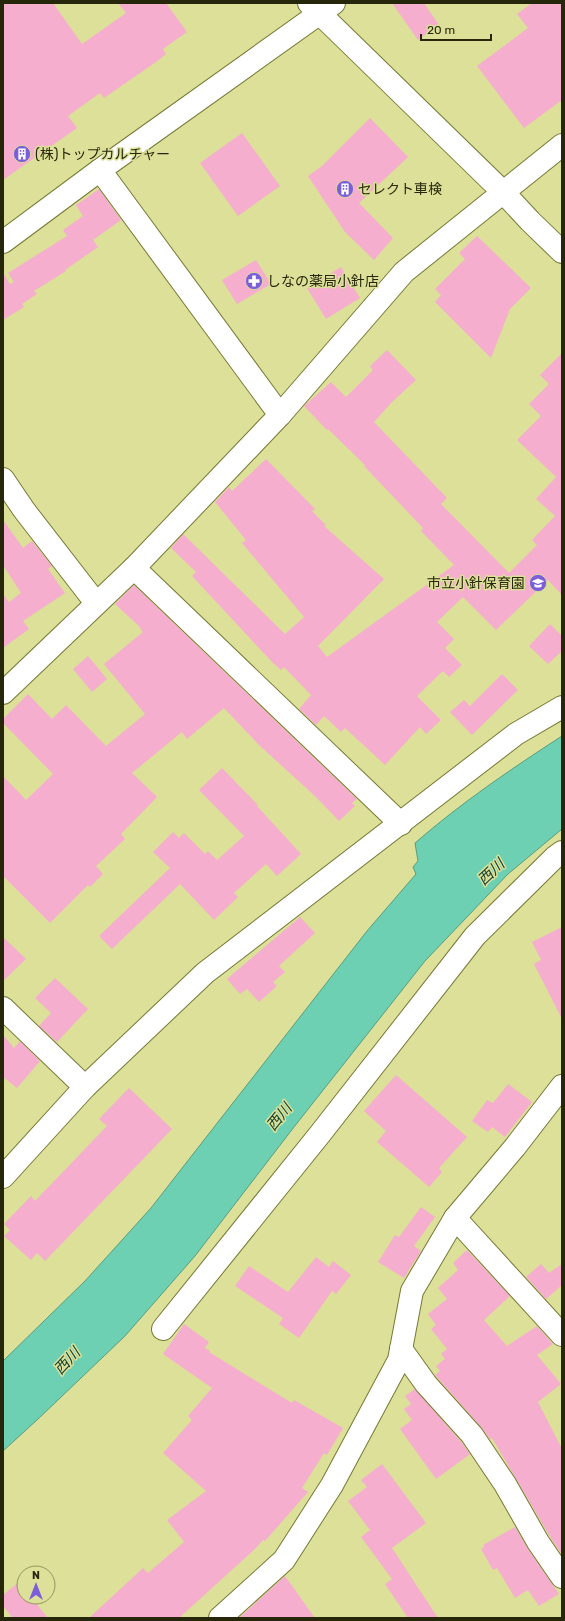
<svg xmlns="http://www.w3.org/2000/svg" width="565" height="1621" font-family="Rubik,'Noto Sans JP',sans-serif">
  <rect width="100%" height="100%" fill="#dce099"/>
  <!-- water -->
  <path fill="#6ed0b2" stroke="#589d80" d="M562 736V829L508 874 425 961 294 1127 195 1256 125 1336 37 1420 3 1451V1361L85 1281 151 1208 367 931 416 874 413 867 418 861 415 843C461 803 511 769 562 736Z"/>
  <!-- building -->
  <g fill="#f5aecd">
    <path d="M3 3H53L82 44 126 13 118 3H166L187 32 163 49 166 54 156 62 104 98 100 93 68 116 77 128 3 180Z"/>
    <path d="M392 3H424L439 25 418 40Z"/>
    <path d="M532 3H562V100L524 128 477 66 528 28 517 14Z"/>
    <path d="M370 118 408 157 359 203 393 238 374 260 345 232 308 176 322 166Z"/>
    <path d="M242 133 280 186 238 216 200 163Z"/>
    <path d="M99 189 121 220 93 240 98 247 65 270 66 271 34 291 37 294 22 304 24 307 3 320V273L10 284 14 282 8 273 67 236 63 230 83 216 76 205Z"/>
    <path d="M477 236 531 288 510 309 491 358 435 302 441 295 435 289 465 259 459 253Z"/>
    <path d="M256 260 271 284 237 304 222 280Z"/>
    <path d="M341 267 360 298 326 319 307 288Z"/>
    <path d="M387 350 416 380 392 402 374 422 447 498 441 504 509 573 537 545 532 540 555 516 536 499 556 477 517 440 541 416 529 404 549 384 540 375 562 353V595L548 580 496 630 463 597 437 622 454 639 445 648 462 665 449 677 443 671 417 696 441 720 426 734 420 727 385 765 345 728 341 732 324 716 316 725 299 709 311 695 284 667 281 670 272 662 192 576 196 572 171 548 183 534 285 634 304 617 242 543 246 540 215 502 229 487 232 491 266 459 315 509 312 511 326 525 324 526 384 579 318 646 327 657 454 565 421 531 423 528 364 466 365 465 328 429 327 430 304 406 331 382 346 397 373 370 370 366Z"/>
    <path d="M3 520 23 548 32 541 52 566 48 569 65 593 23 621 29 629 3 648V594L9 602 21 593 3 565Z"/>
    <path d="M134 585 357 799 352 803 355 806 339 821 316 797 259 745 224 708 187 739 182 732 132 773 157 797 121 834 125 839 96 866 103 874 90 887 88 885 50 923 3 876V776L26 800 53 774 3 723V719L28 694 52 719 66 705 106 746 145 714 104 664 143 632 140 629 141 628 115 604Z"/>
    <path d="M550 624 562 636V651L548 664 529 646Z"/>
    <path d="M88 656 107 679 92 692 73 669Z"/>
    <path d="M502 674 518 690 472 735 450 712 464 700 470 706Z"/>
    <path d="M222 768 258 805 257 806 301 854 277 876 266 864 234 893 238 897 214 920 180 884 112 949 99 936 170 868 153 852 173 832 179 838 184 833 205 854 208 851 217 860 244 836 199 790Z"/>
    <path d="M300 917 315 933 279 966 285 972 273 982 277 986 259 1002 247 989 240 994 227 979Z"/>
    <path d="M562 927V1019L534 964 541 960 532 942Z"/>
    <path d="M3 937 26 959 3 981Z"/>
    <path d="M55 978 88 1009 57 1042 39 1026 51 1013 35 998Z"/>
    <path d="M3 1035 14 1048 20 1041 40 1061 17 1088 3 1077Z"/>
    <path d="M396 1075 467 1137 439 1168 442 1172 429 1187 377 1142 386 1131 364 1111Z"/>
    <path d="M508 1084 532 1102 505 1137 492 1127 488 1132 472 1121 487 1100 493 1103Z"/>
    <path d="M129 1088 172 1129 45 1261 37 1253 31 1260 4 1236 10 1230 4 1224 31 1196 35 1201 107 1126 99 1119Z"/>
    <path d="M421 1207 435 1217 414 1246 421 1251 404 1278 378 1262 395 1235 399 1237Z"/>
    <path d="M467 1250 510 1296 484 1320 507 1346 537 1326 553 1344 537 1355 561 1384 538 1402 562 1449V1555L549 1535 492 1438 490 1439 481 1427 435 1375 440 1371 436 1366 445 1359 441 1354 447 1349 431 1329 436 1325 428 1314 447 1299 438 1288 458 1270 453 1263Z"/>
    <path d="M316 1257 329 1267 333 1261 351 1275 336 1294 332 1291 299 1338 279 1324 283 1318 235 1286 249 1266 288 1292Z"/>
    <path d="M541 1264 549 1273 562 1264V1285L546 1299 526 1277Z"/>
    <path d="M184 1324 209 1342 205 1348 210 1351 209 1352 292 1403 294 1400 343 1428 327 1455 324 1453 302 1488 308 1492 265 1541 263 1540 255 1549 179 1618H89L143 1568 148 1573 184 1542 167 1520 206 1491 163 1453 192 1420 188 1416 212 1388 163 1354Z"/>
    <path d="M415 1389 462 1443 470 1454 436 1479 400 1429 412 1420 404 1409 411 1404 405 1396Z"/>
    <path d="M382 1464 426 1523 392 1548 438 1618H408L385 1584 392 1579 361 1537 370 1530 348 1501 367 1487 361 1480Z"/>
    <path d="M515 1527 528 1549 559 1594 539 1606 528 1590 515 1598 497 1568 493 1570 481 1549 484 1547 483 1545Z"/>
    <path d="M285 1576 315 1618H239Z"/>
    <path d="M19 1582 24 1588V1597H31L48 1618H13L3 1606V1595Z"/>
  </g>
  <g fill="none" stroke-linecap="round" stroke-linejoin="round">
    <defs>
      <g id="minor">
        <path d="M309 3 504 193 530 221 562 252"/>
        <path d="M100 170 280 415"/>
        <path d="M3 242 100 170 334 3"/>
        <path d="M3 479 24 510 96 603"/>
        <path d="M134 568 401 824"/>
        <path d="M3 693 134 568 280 415 404 272 562 145"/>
        <path d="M3 1008 85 1087"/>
        <path d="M3 1177 85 1087 205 973 516 734 562 707"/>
        <path d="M455 1218 562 1335"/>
        <path d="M163 1329 320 1134 475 936 555 857 562 852"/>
        <path d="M401 1349 426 1384 472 1435 505 1484 538 1542 562 1577"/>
        <path d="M220 1618 284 1560 332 1485 399 1360 412 1291 455 1218 515 1147 562 1086"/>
      </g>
    </defs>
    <!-- minor casing -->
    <use href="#minor" stroke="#767934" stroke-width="24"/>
    <!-- minor -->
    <use href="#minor" stroke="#fff" stroke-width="22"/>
  </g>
  <!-- icons -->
  <defs>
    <symbol id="building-disc" viewBox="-11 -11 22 22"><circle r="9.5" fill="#7d5ed9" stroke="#dce099"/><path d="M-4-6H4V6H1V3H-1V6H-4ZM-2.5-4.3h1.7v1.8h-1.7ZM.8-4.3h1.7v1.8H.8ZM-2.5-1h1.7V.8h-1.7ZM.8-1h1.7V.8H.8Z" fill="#fff"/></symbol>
    <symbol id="pharmacy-disc" viewBox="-11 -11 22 22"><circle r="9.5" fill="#7d5ed9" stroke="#dce099"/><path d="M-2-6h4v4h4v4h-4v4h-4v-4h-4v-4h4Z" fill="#fff"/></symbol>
    <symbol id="school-disc" viewBox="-11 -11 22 22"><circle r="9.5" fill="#7d5ed9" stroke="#dce099"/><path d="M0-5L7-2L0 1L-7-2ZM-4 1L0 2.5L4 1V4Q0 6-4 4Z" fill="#fff"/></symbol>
  </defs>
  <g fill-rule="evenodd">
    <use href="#building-disc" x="12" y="144" width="20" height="20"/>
    <use href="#building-disc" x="335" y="179" width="20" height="20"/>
    <use href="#pharmacy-disc" x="244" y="271" width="20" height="20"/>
    <use href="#school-disc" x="528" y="573" width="20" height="20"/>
  </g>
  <g text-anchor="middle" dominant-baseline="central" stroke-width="3" stroke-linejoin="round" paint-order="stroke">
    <!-- poi labels -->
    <g font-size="14" fill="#26270a" stroke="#dce099" text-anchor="start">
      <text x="35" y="154">(株)トップカルチャー</text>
      <text x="358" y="189">セレクト車検</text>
      <text x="267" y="281">しなの薬局小針店</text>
      <text x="525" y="583" text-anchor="end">市立小針保育園</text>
    </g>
    <!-- water labels -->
    <g font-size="15" font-style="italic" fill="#0f3c30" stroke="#dce099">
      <text transform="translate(491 872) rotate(-43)">西川</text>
      <text transform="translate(279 1117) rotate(-51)">西川</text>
      <text transform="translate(67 1361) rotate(-47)">西川</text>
    </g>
  </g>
  <!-- border -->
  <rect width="565" height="1621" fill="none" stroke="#26270a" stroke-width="8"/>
  <!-- north arrow -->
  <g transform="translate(36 1585)"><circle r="19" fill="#dce099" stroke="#939660"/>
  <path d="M0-3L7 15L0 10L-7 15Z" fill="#7d5ed9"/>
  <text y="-6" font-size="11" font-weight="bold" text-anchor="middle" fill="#26270a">N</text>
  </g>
  <!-- scale -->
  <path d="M421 34v6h70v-6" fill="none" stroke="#26270a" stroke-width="2"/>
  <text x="427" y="34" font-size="12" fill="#26270a" stroke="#dce099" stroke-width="3" paint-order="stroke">20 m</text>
</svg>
